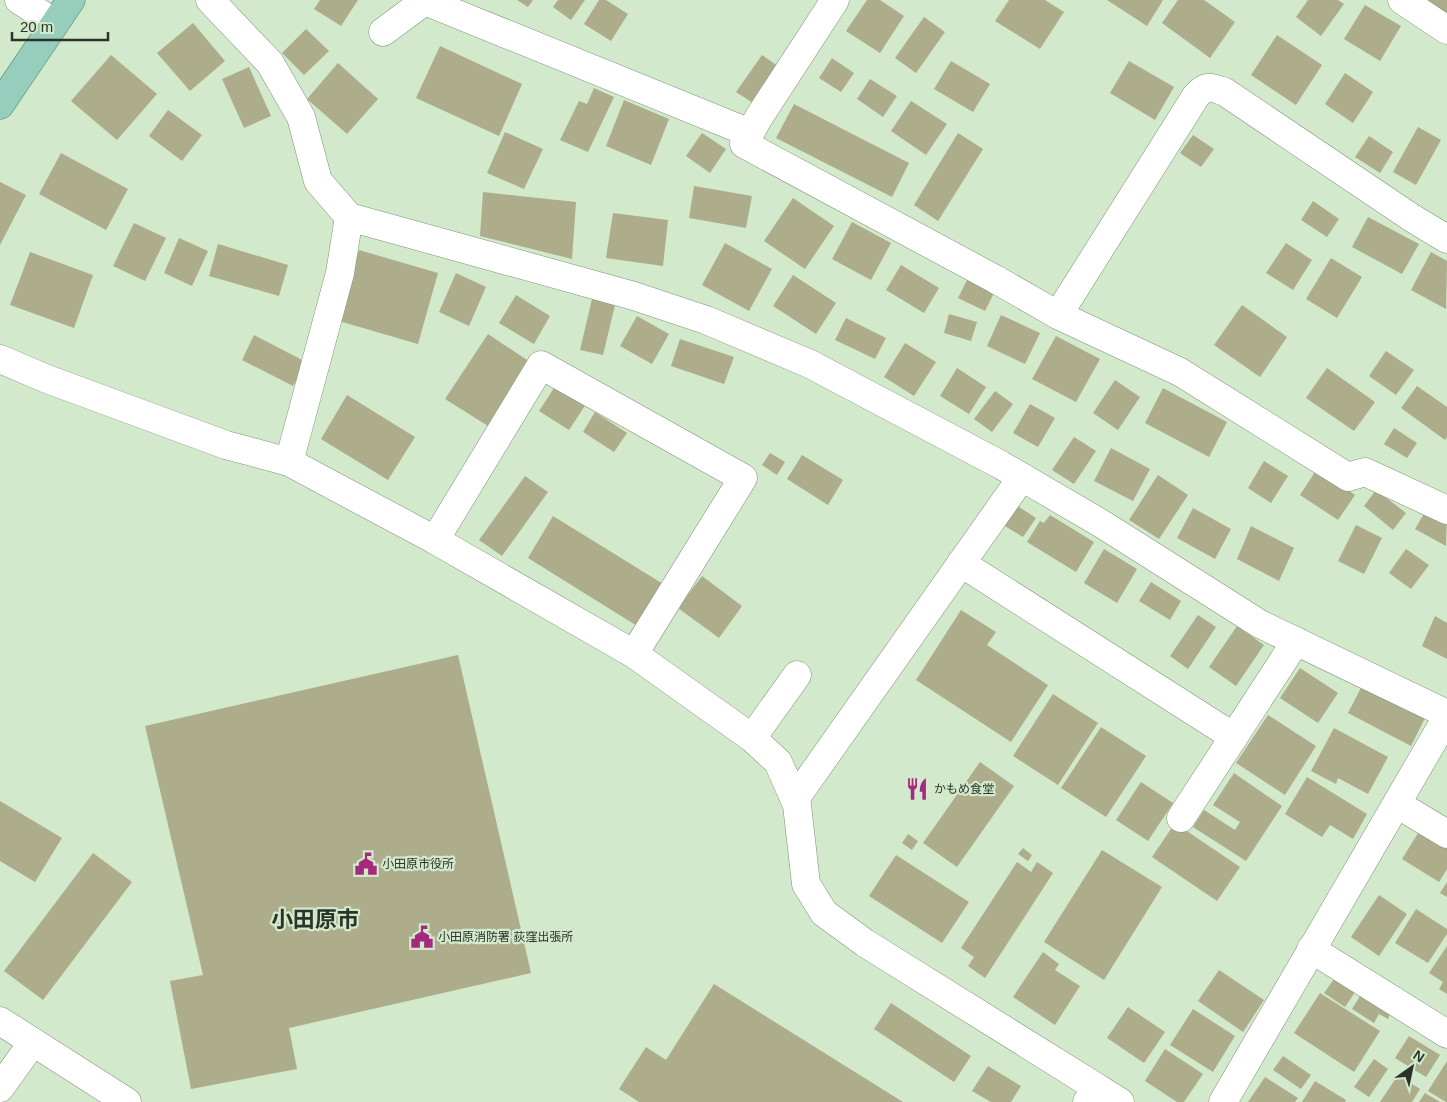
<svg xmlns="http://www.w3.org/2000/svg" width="1447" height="1102" font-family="Helvetica,'Noto Sans JP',sans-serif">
  <rect width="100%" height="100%" fill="#d2e9cb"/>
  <!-- building -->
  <g fill="#adad8c">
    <path d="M320 0H358L341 26 314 9Z"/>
    <path d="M517 0H533L528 7Z"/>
    <path d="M558 0H585L571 20 553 7Z"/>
    <path d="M599 0H606L628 14 611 41 584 24Z"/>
    <path d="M867 0H880L904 16 880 53 846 31Z"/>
    <path d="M1009 0H1045L1064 12 1040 49 995 21Z"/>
    <path d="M1107 0H1163L1147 26Z"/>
    <path d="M1178 0H1204L1235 22 1210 58 1162 23Z"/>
    <path d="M1308 0H1338L1344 4 1321 36 1296 17Z"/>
    <path d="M1425 0H1447V15Z"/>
    <path d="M1365 5 1401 26 1380 61 1344 39Z"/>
    <path d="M924 17 945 32 916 73 895 58Z"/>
    <path d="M193 23 225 61 190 91 157 53Z"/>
    <path d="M306 29 329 51 304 75 282 53Z"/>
    <path d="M1277 35 1322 65 1296 105 1251 75Z"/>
    <path d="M440 46 522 84 499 136 416 98Z"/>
    <path d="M111 55 157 94 117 140 71 101Z"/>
    <path d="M762 55 782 69 756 105 736 92Z"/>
    <path d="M832 58 854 73 841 92 819 78Z"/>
    <path d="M951 61 990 84 973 112 934 89Z"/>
    <path d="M1129 61 1174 87 1155 120 1110 93Z"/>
    <path d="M338 63 378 99 347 134 307 99Z"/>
    <path d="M249 67 271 116 244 128 222 79Z"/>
    <path d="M1345 73 1373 92 1353 123 1325 104Z"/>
    <path d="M870 79 897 96 883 117 857 99Z"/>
    <path d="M594 88 614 97 588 152 560 140 579 101 587 104Z"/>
    <path d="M624 100 669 119 651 165 606 146Z"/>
    <path d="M911 101 947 124 926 155 891 131Z"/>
    <path d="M794 104 909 163 892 197 776 138Z"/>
    <path d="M168 110 202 135 182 161 149 136Z"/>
    <path d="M1418 127 1441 140 1416 185 1393 172Z"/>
    <path d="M505 132 543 149 524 189 487 173Z"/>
    <path d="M702 133 726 149 710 173 686 156Z"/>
    <path d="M958 133 983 149 938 221 914 205Z"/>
    <path d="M1193 135 1214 149 1201 167 1180 153Z"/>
    <path d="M1369 136 1393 152 1380 173 1355 157Z"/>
    <path d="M61 153 128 189 106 230 39 194Z"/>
    <path d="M0 182 26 195 0 245Z"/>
    <path d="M694 186 752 196 746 228 689 218Z"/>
    <path d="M483 192 576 202 572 259 480 236Z"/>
    <path d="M793 198 834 226 805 269 764 241Z"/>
    <path d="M1313 201 1339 219 1327 237 1301 220Z"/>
    <path d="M613 213 668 220 663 266 606 258Z"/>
    <path d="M1368 217 1419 244 1402 274 1352 247Z"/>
    <path d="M852 222 891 243 871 280 832 259Z"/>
    <path d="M134 223 166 238 145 281 113 266Z"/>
    <path d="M179 238 208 251 192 286 164 273Z"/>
    <path d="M725 243 772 269 749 311 702 285Z"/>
    <path d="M1286 243 1312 260 1293 290 1266 273Z"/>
    <path d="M218 244 288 265 279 296 209 276Z"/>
    <path d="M359 250 438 273 418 344 339 321Z"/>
    <path d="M30 252 93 275 74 328 10 305Z"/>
    <path d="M1431 252 1447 261 1446 309 1411 290Z"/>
    <path d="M1331 258 1362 277 1337 318 1306 299Z"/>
    <path d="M901 265 939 288 924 313 886 290Z"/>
    <path d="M456 273 486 287 469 326 439 312Z"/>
    <path d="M793 275 836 303 816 334 773 306Z"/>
    <path d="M968 278 995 291 985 311 958 298Z"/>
    <path d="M516 295 550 316 534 344 499 323Z"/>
    <path d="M592 299 615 305 603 355 580 350Z"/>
    <path d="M1242 305 1287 337 1260 377 1214 345Z"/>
    <path d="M949 314 977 322 971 341 944 333Z"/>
    <path d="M1001 315 1040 333 1025 364 987 346Z"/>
    <path d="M637 316 669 334 652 364 620 346Z"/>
    <path d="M846 318 886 338 875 359 835 340Z"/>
    <path d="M488 334 530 362 488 426 445 399Z"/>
    <path d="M254 335 306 362 293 386 242 360Z"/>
    <path d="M1056 336 1100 359 1076 402 1032 379Z"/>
    <path d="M680 339 734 357 724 384 671 366Z"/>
    <path d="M905 343 936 362 914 396 884 377Z"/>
    <path d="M1386 351 1414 370 1396 395 1369 376Z"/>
    <path d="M957 368 986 387 969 414 940 396Z"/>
    <path d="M1327 368 1375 402 1354 431 1306 398Z"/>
    <path d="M1115 380 1140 397 1118 430 1093 413Z"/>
    <path d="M558 382 588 401 569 430 539 411Z"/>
    <path d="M1417 386 1447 407V437L1445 440 1401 408Z"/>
    <path d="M1163 388 1227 422 1209 457 1145 423Z"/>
    <path d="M995 391 1013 404 992 432 974 419Z"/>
    <path d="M347 395 415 437 388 480 321 439Z"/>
    <path d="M1030 404 1055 418 1038 447 1013 433Z"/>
    <path d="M595 412 627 433 614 452 583 432Z"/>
    <path d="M1394 428 1417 443 1407 458 1384 444Z"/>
    <path d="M1074 437 1096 451 1074 484 1052 470Z"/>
    <path d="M1111 448 1150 469 1133 501 1094 481Z"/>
    <path d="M770 453 785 462 777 475 762 465Z"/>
    <path d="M802 455 843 480 828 505 787 479Z"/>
    <path d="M1264 461 1288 476 1271 503 1248 488Z"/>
    <path d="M1317 469 1355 495 1338 520 1300 495Z"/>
    <path d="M1158 475 1188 495 1159 539 1129 520Z"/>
    <path d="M525 476 548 492 502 556 479 540Z"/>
    <path d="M1376 490 1406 513 1393 530 1364 506Z"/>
    <path d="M1431 502 1447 511 1446 546 1415 529Z"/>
    <path d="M1013 503 1036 518 1023 537 1000 523Z"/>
    <path d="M1193 508 1231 529 1215 559 1177 538Z"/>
    <path d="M1050 515 1094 542 1076 572 1027 542 1040 521 1044 523Z"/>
    <path d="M553 516 668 587 642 629 528 558Z"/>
    <path d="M1356 525 1382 538 1364 574 1338 561Z"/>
    <path d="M1251 526 1294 548 1279 581 1237 559Z"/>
    <path d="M1104 549 1137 569 1117 603 1084 583Z"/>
    <path d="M1406 549 1429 565 1411 589 1389 573Z"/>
    <path d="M702 576 742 606 719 638 678 608Z"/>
    <path d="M1151 582 1181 601 1170 620 1139 601Z"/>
    <path d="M961 610 996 632 987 645 1048 685 1011 742 916 680Z"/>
    <path d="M1198 615 1216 627 1188 669 1170 656Z"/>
    <path d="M1435 616 1447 623V659L1422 646Z"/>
    <path d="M1237 626 1264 645 1236 686 1209 667Z"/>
    <path d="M458 655 531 973 289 1028 297 1069 191 1089 170 981 203 975 145 726Z"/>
    <path d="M1300 668 1338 693 1318 723 1280 698Z"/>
    <path d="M1364 682 1427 714 1411 746 1348 713Z"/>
    <path d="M1053 694 1098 723 1058 785 1013 756Z"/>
    <path d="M1268 715 1316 746 1285 795 1236 763Z"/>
    <path d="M1101 727 1146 756 1106 817 1061 788Z"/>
    <path d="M1334 728 1388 757 1368 794 1338 778 1336 784 1311 771Z"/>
    <path d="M980 762 1014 786 957 867 923 843Z"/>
    <path d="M1234 773 1282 806 1246 861 1193 827 1204 810 1235 830 1240 822 1213 805Z"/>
    <path d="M1307 777 1367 814 1353 839 1330 825 1322 837 1285 814Z"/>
    <path d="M1141 782 1173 803 1148 841 1116 820Z"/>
    <path d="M0 801 62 838 35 882 0 861Z"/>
    <path d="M1175 823 1240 867 1217 901 1152 857Z"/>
    <path d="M1420 830 1447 847V869L1439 882 1402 859Z"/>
    <path d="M908 834 918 841 912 850 902 843Z"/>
    <path d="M1023 848 1032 855 1028 861 1018 854Z"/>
    <path d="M1102 850 1162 887 1104 980 1044 942Z"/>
    <path d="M93 853 132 882 43 1000 4 971Z"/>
    <path d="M896 855 969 902 942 943 869 896Z"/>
    <path d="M1017 862 1031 872 1037 862 1053 873 985 978 968 966 974 957 961 948Z"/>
    <path d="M1447 882V897L1440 893Z"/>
    <path d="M1379 895 1407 914 1379 956 1351 937Z"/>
    <path d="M1416 909 1447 929V934L1428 963 1395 943Z"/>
    <path d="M1447 946V994L1439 989 1443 982 1429 973Z"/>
    <path d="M1043 952 1059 964 1055 970 1080 986 1055 1025 1013 997Z"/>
    <path d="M1219 970 1264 1000 1243 1032 1198 1001Z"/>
    <path d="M1334 979 1355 992 1345 1007 1324 993Z"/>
    <path d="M714 984 903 1102H639L619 1089 646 1047 666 1060Z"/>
    <path d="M1320 993 1380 1031 1354 1072 1294 1033Z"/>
    <path d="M1360 996 1390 1014 1388 1019 1379 1014 1374 1023 1352 1009Z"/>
    <path d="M891 1003 971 1056 954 1082 874 1029Z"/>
    <path d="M1128 1007 1165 1032 1144 1063 1107 1038Z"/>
    <path d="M1193 1009 1235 1036 1213 1072 1170 1045Z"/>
    <path d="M1409 1036 1440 1055 1426 1077 1395 1058Z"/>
    <path d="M1165 1049 1203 1074 1184 1102H1177L1145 1081Z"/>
    <path d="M1283 1056 1311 1075 1301 1089 1273 1070Z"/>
    <path d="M1374 1059 1388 1069 1369 1097 1354 1087Z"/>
    <path d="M1447 1061V1102H1446L1428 1091Z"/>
    <path d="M988 1066 1021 1086 1011 1102H991L972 1091Z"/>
    <path d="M1398 1075 1420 1089 1412 1102H1380Z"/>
    <path d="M1265 1077 1298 1098 1295 1102H1248Z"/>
    <path d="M1315 1081 1346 1100 1345 1102H1302Z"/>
    <path d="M1425 1093 1440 1102H1419Z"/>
  </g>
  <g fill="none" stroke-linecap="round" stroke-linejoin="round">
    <defs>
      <g id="minor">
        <path d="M19 0 55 23"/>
        <path d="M210 0 270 63 301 117 318 181 349 217 634 296 706 320 810 364 1001 465 1102 524 1260 624 1447 714"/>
        <path d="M835 0 759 117 744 144 995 279 1058 315 1180 372 1348 477 1365 472 1447 510"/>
        <path d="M1402 0 1447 30"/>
        <path d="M425 1 750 133"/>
        <path d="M383 32 426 0"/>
        <path d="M1058 315 1196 96C1207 84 1211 87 1225 92L1412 218 1447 239"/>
        <path d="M0 359 47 379 226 445 289 462 435 540 634 654 752 738 778 762 797 805 806 884 824 913 865 943 1096 1087 1087 1102"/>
        <path d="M289 462 340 273 349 217"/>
        <path d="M435 540 541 365 743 478 634 654"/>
        <path d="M961 563 1234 737"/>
        <path d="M752 738 797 675"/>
        <path d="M795 799 1022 477"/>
        <path d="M1397 804 1447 834"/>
        <path d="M1181 818 1296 641"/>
        <path d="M1311 949 1447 1034"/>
        <path d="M0 1021 127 1102"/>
        <path d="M1096 1087 1120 1102"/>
        <path d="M0 1088 33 1042"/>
        <path d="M1223 1102 1447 717"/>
      </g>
      <path id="major" d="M0 105 71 0"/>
    </defs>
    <!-- minor casing -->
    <use href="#minor" stroke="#7f9479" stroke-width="29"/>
    <!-- major casing -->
    <use href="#major" stroke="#43816b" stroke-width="29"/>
    <!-- minor -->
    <use href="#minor" stroke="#fff" stroke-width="28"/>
    <!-- major -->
    <use href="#major" stroke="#96cdbc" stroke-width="28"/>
  </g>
  <!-- icons -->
  <defs>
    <symbol id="restaurant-bare" viewBox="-9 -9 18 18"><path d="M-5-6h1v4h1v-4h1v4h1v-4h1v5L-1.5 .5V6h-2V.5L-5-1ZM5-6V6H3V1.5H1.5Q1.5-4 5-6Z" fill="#a4297f" stroke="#d2e9cb" stroke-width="2.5" paint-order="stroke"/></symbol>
    <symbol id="civic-bare" viewBox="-9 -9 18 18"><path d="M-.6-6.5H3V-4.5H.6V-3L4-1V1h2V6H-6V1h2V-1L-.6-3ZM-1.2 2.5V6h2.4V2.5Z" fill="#a4297f" stroke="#d2e9cb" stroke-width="2.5" paint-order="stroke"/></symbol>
  </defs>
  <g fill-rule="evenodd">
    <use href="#restaurant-bare" x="901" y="773" width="32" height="32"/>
    <use href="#civic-bare" x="350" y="848" width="32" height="32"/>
    <use href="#civic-bare" x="406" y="921" width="32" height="32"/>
  </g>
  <g text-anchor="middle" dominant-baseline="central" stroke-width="4.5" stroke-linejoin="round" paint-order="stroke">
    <!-- poi labels -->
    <g font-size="12" fill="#2b3429" stroke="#d2e9cb" text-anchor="start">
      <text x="934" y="789">かもめ食堂</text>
      <text x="382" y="864">小田原市役所</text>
      <text x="438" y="937">小田原消防署 荻窪出張所</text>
    </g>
    <!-- town labels -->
    <g font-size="22" font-weight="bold" fill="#2b3429" stroke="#d2e9cb">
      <text x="315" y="919">小田原市</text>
    </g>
  </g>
  <!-- north arrow -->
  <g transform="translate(1412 1067) rotate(33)" stroke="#d2e9cb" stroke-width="4" paint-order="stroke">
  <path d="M0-4L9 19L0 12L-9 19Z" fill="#2b3429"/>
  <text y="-8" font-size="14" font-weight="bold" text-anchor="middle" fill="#2b3429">N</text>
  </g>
  <!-- scale -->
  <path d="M12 32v8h96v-8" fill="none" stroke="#2b3429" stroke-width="2.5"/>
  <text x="20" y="32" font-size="15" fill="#2b3429" stroke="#d2e9cb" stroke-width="4" paint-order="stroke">20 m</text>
</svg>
